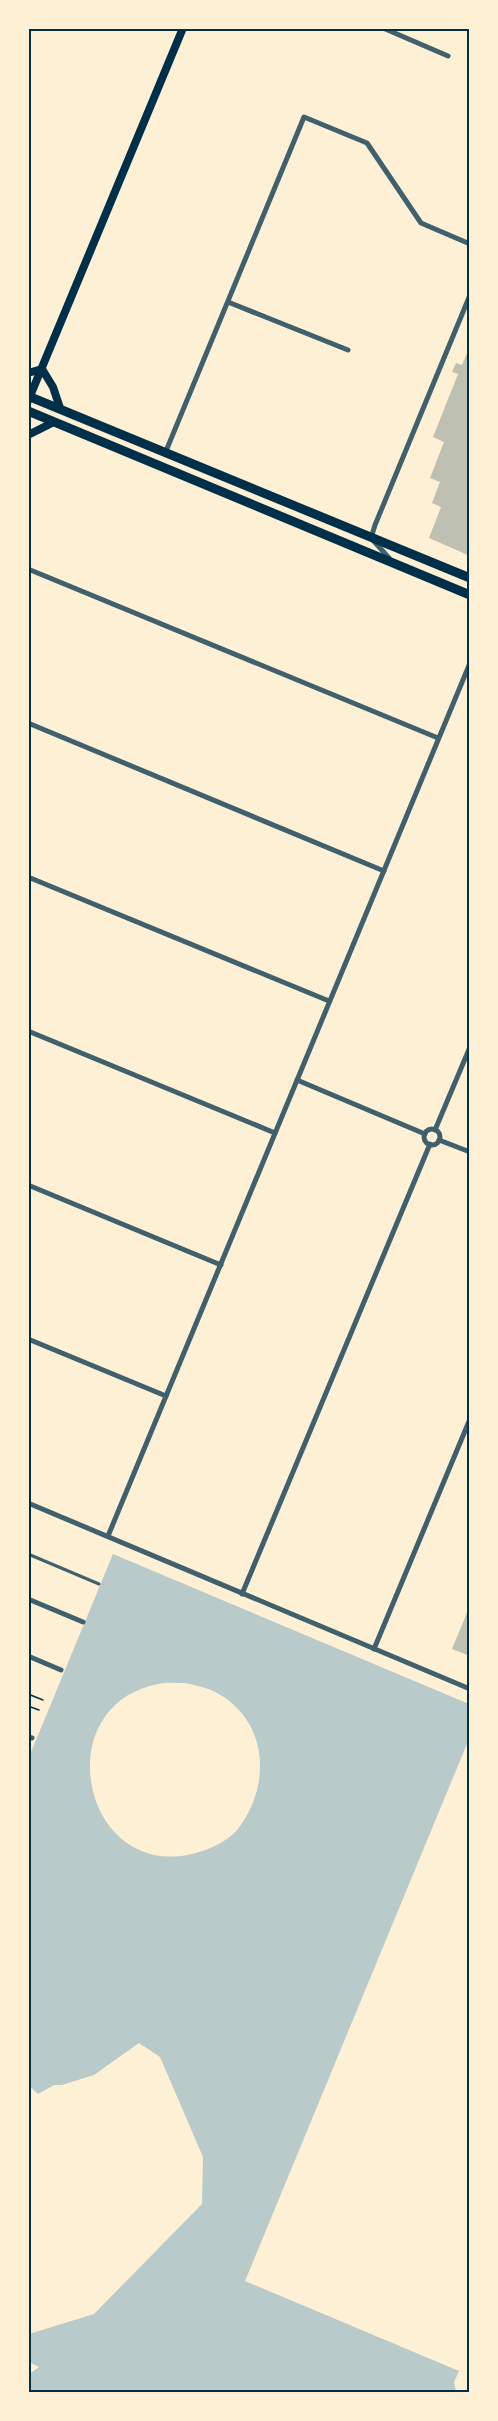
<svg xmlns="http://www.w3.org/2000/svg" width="498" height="2421" font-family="Inter,sans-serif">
  <rect width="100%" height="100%" fill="#fdf0d5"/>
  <!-- green -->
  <path fill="#b9caca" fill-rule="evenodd" d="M113 1554 469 1704V1739L245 2281 459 2371 454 2382 456 2392H29L28 2375 39 2367 29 2362V2334L94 2314 202 2204 203 2157 160 2057 139 2043 94 2075 62 2085H54L38 2094 29 2086V1757ZM185 1683C194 1685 204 1687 211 1690 268 1716 273 1783 238 1829 228 1841 211 1849 196 1853 83 1884 45 1706 158 1684 166 1682 176 1683 185 1683Z"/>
  <!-- building -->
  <g fill="#bec0b2">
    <path d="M470 346V556L429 538 441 507 432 503 440 482 430 478 444 442 433 437 458 374 452 372 456 363 462 365Z"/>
    <path d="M469 1608H470V1656L452 1649Z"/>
  </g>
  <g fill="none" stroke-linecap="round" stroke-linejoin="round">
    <!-- path -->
    <g stroke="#003049" stroke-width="1.5">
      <path d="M28 1694 43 1700"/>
      <path d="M28 1706 39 1710"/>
    </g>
    <!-- service -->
    <path stroke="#3f606c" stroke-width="3" d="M28 1554 99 1584"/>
    <!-- minor -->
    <g stroke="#3f606c" stroke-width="5">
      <path d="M383 28 448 56"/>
      <path d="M228 302 348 350"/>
      <path d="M166 451 304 117 367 143 421 223 470 244"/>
      <path d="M389 558 371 538 375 525 470 295"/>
      <path d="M28 569 438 738"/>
      <path d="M28 723 384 871"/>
      <path d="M28 877 329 1001"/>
      <path d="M28 1031 275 1133"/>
      <path d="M297 1080 425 1134"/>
      <circle cx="432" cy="1137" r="8"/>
      <path d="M435 1130 470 1047"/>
      <path d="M439 1140 470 1152"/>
      <path d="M28 1185 221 1265"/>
      <path d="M28 1339 166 1396"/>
      <path d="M28 1503 470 1689"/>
      <path d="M108 1536 470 663"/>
      <path d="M242 1594 430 1144"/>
      <path d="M28 1599 83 1622"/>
      <path d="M374 1649 470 1419"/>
      <path d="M28 1656 61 1670"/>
      <path d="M28 1737 32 1738"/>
    </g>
    <!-- secondary -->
    <g stroke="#003049" stroke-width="8">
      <path d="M42 369 53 387 60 408"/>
      <path d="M28 373 42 369"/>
      <path d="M28 401 183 28"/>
      <path d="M28 435 54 422"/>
    </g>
    <!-- primary -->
    <g stroke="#003049" stroke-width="9">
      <path d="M28 396 470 578"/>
      <path d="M28 411 470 595"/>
    </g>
  </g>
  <!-- border -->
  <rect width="498" height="2421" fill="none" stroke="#fdf0d5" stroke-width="60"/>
  <rect x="30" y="30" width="438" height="2361" fill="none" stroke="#003049" stroke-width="2"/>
</svg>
